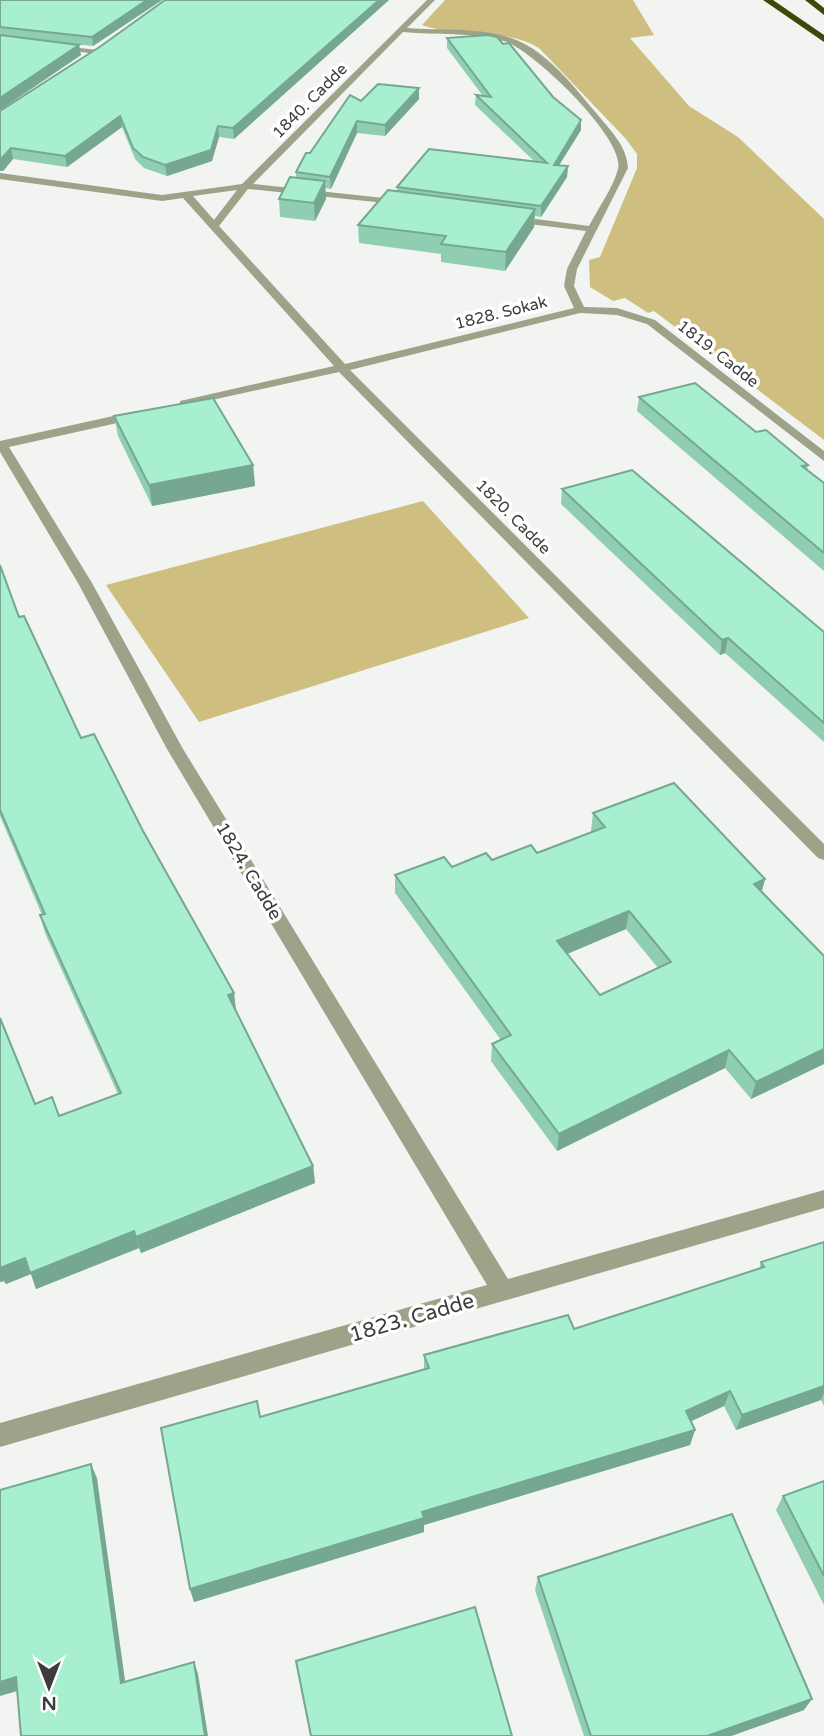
<svg xmlns="http://www.w3.org/2000/svg" width="824" height="1736" font-family="'Varela Round',sans-serif">
  <rect width="100%" height="100%" fill="#f1f4f1"/>
  <!-- green -->
  <g fill="#cebf80">
    <path d="M445 0H633L654 35 630 38 689 106 738 137 824 219V440L654 311 648 313 625 298 613 301 590 287 589 260 600 257 637 168V154L626 139 539 48C504 27 460 38 422 25Z"/>
    <path d="M423 501 529 618 199 722 106 585Z"/>
  </g>
  <g fill="none" stroke-linecap="round" stroke-linejoin="round">
    <!-- minor -->
    <g fill="#9ca389" fill-rule="evenodd">
      <path d="M427 0H435L407 28C444 31 489 26 523 43 552 58 576 89 597 114 610 130 627 146 628 168L577 269 574 286 584 307 617 308 655 320 824 451V461L647 324 617 315 580 313 350 370 824 844V860L818 858 339 372 180 407V401L334 366 183 198 162 201 0 179V173L162 195 242 184ZM403 32C436 35 472 32 504 41 532 49 626 139 618 169 613 188 598 208 589 226L513 216 508 219 513 222 586 231 567 269 564 286 574 308 345 364 219 226 248 189 405 205 407 203 402 200 253 184ZM237 190 214 220 193 196Z"/>
      <path d="M53 45 98 50 102 52 98 54 56 49Z"/>
      <path d="M136 411 142 415 140 418 9 447 92 583 183 749 508 1279 824 1190V1208L0 1447V1423L487 1285 167 749 78 583 0 452V441Z"/>
    </g>
    <!-- highway -->
    <g fill="#3e4909" fill-rule="evenodd">
      <path d="M763 0H773L824 35V42Z"/>
      <path d="M805 0H814L824 8V15Z"/>
    </g>
  </g>
  <!-- wall -->
  <g fill="#90ceb2" fill-rule="evenodd">
    <path d="M0 0H162L93 46 63 43 79 45 81 55 0 110Z"/>
    <path d="M165 0H389L234 139 219 137 212 161 167 176 144 168 135 159 122 127 67 167 13 159 3 171 0 111 101 46Z"/>
    <path d="M447 38 553 97 581 120V130L559 165 568 166 567 177 541 217 535 216 534 227 505 271 441 262V254L359 243 358 225 397 191V187L534 161 475 105 476 95 483 96 447 48Z"/>
    <path d="M419 99 385 136 357 133 331 189 325 188 326 199 315 221 280 217 279 199 296 178V172L361 101Z"/>
    <path d="M639 397 756 432 808 465 807 470 824 483V571L637 411Z"/>
    <path d="M114 416 253 465 255 486 152 506 118 436Z"/>
    <path d="M562 489 824 632V742L725 653 720 655 561 504Z"/>
    <path d="M0 565 19 617 81 738 143 831 234 993 236 1011 313 1166 315 1183 141 1253 139 1248 36 1289 31 1274 6 1284 4 1281 0 1282V1018L35 1104 59 1116 118 1094 45 933 40 915H42L0 816Z"/>
    <path d="M593 813 765 879 762 891 824 956V1064L751 1099 725 1068 557 1151 491 1061 492 1044 501 1040 395 893V875L537 853 592 832 591 831ZM626 929 658 968 600 995 567 954Z"/>
    <path d="M824 1242V1406L821 1400 736 1430 724 1406 691 1421 695 1430 690 1445 424 1525V1532L194 1602 190 1589 260 1417 424 1369V1355L574 1329 759 1269 761 1262Z"/>
    <path d="M824 1481V1605L776 1510 783 1496Z"/>
    <path d="M538 1577 804 1710 731 1736H584L535 1590Z"/>
  </g>
  <!-- shaded-wall -->
  <g fill="#75a791">
    <path d="M147 0H162L93 46 92 37Z"/>
    <path d="M379 0H389L234 139 233 128Z"/>
    <path d="M79 45 81 55 0 110V98Z"/>
    <path d="M419 88V99L385 136V125Z"/>
    <path d="M120 116 122 127 67 167 65 156Z"/>
    <path d="M581 120V130L553 175 554 165Z"/>
    <path d="M357 121V133L331 189 330 177Z"/>
    <path d="M218 126 219 137 212 161 167 176 165 165Z"/>
    <path d="M11 148 13 159 3 171H0V160Z"/>
    <path d="M568 166 567 177 541 217V206Z"/>
    <path d="M325 181 326 199 315 221 314 203Z"/>
    <path d="M535 209 534 227 505 271 506 252Z"/>
    <path d="M253 465 255 486 152 506 149 485Z"/>
    <path d="M728 638 725 653 720 655 722 640Z"/>
    <path d="M765 879 760 897 754 884Z"/>
    <path d="M629 911 626 929 555 959 557 941Z"/>
    <path d="M234 993 236 1011 228 995Z"/>
    <path d="M824 1049V1064L751 1099 756 1082Z"/>
    <path d="M729 1050 725 1068 557 1151 559 1134Z"/>
    <path d="M313 1166 315 1183 141 1253 136 1237Z"/>
    <path d="M134 1231 139 1248 36 1289 31 1274 6 1284 4 1281 0 1282V1268L25 1258Z"/>
    <path d="M824 1386V1393L821 1400 736 1430 742 1415Z"/>
    <path d="M730 1391 724 1406 681 1426 686 1411Z"/>
    <path d="M695 1430 690 1445 424 1525V1532L194 1602 190 1589 422 1512Z"/>
    <path d="M91 1464 97 1478 127 1695 121 1683Z"/>
    <path d="M194 1662 198 1674 208 1736H205Z"/>
    <path d="M16 1677 24 1689 0 1696V1682Z"/>
    <path d="M812 1699 804 1710 731 1736H707Z"/>
  </g>
  <!-- building -->
  <g fill="#a7efcf" stroke="#75a791" stroke-width="2" fill-rule="evenodd">
    <path d="M0 0H147L92 37 0 27Z"/>
    <path d="M165 0H379L233 128 218 126 211 150 165 165 143 157 133 148 120 116 65 156 11 148 0 160V111L101 46Z"/>
    <path d="M0 35 79 45 0 98Z"/>
    <path d="M488 35 497 37 503 44 509 43 553 97 581 120 554 165 568 166 541 206 397 187 429 149 547 163 476 95 491 97 447 38Z"/>
    <path d="M378 84 419 88 385 125 357 121 330 177 296 172 306 153H310L350 95 361 101Z"/>
    <path d="M290 177 325 181 314 203 279 199Z"/>
    <path d="M388 190 535 209 506 252 441 244 446 236 358 225Z"/>
    <path d="M695 383 756 432 766 430 808 465 802 466 824 483V553L639 397Z"/>
    <path d="M213 398 253 465 149 485 114 416Z"/>
    <path d="M632 470 824 632V723L728 638 722 640 562 489Z"/>
    <path d="M0 565 19 617 24 616 81 738 94 734 143 831 234 993 228 995 313 1166 136 1237 134 1231 30 1273 25 1258 0 1268V1018L35 1104 52 1097 59 1116 121 1093 40 915 45 914 0 810Z"/>
    <path d="M674 783 765 879 754 884 824 956V1049L756 1082 729 1050 559 1134 492 1044 511 1035 395 875 444 857 452 867 486 853 492 860 531 845 537 853 605 827 593 813ZM629 911 671 962 600 995 557 941Z"/>
    <path d="M824 1242V1386L742 1415 730 1391 686 1411 695 1430 422 1512 424 1518 190 1589 161 1428 257 1401 260 1417 429 1368 424 1355 568 1315 574 1329 764 1267 761 1262Z"/>
    <path d="M91 1464 121 1683 194 1662 205 1736H21L16 1677 0 1682V1490Z"/>
    <path d="M824 1481V1576L783 1496Z"/>
    <path d="M732 1514 812 1699 707 1736H591L538 1577Z"/>
    <path d="M475 1607 512 1736H311L296 1661Z"/>
  </g>
  <g text-anchor="middle" dominant-baseline="central" stroke-width="7" stroke-linejoin="round" paint-order="stroke">
    <!-- far-street labels -->
    <g font-size="16" fill="#3b3c3b" stroke="#fff">
      <text transform="translate(310 101) rotate(-45)">1840. Cadde</text>
      <text transform="translate(501 313) rotate(-14)">1828. Sokak</text>
      <text transform="translate(718 354) rotate(38)">1819. Cadde</text>
      <text transform="translate(513 517) rotate(45)">1820. Cadde</text>
    </g>
    <!-- street labels -->
    <g font-size="18" fill="#3b3c3b" stroke="#fff">
      <text transform="translate(249 871) rotate(59)">1824. Cadde</text>
    </g>
    <!-- near-street labels -->
    <g font-size="21" fill="#3b3c3b" stroke="#fff">
      <text transform="translate(412 1318) rotate(-16)">1823. Cadde</text>
    </g>
  </g>
  <!-- north arrow -->
  <g transform="translate(49 1687) rotate(180)" stroke="#ffffff" stroke-width="5" paint-order="stroke">
  <path d="M0-5L12 26L0 18L-12 26Z" fill="#3b3c3b"/>
  <text y="-10" font-size="19" font-weight="bold" text-anchor="middle" fill="#3b3c3b">N</text>
  </g>
</svg>
